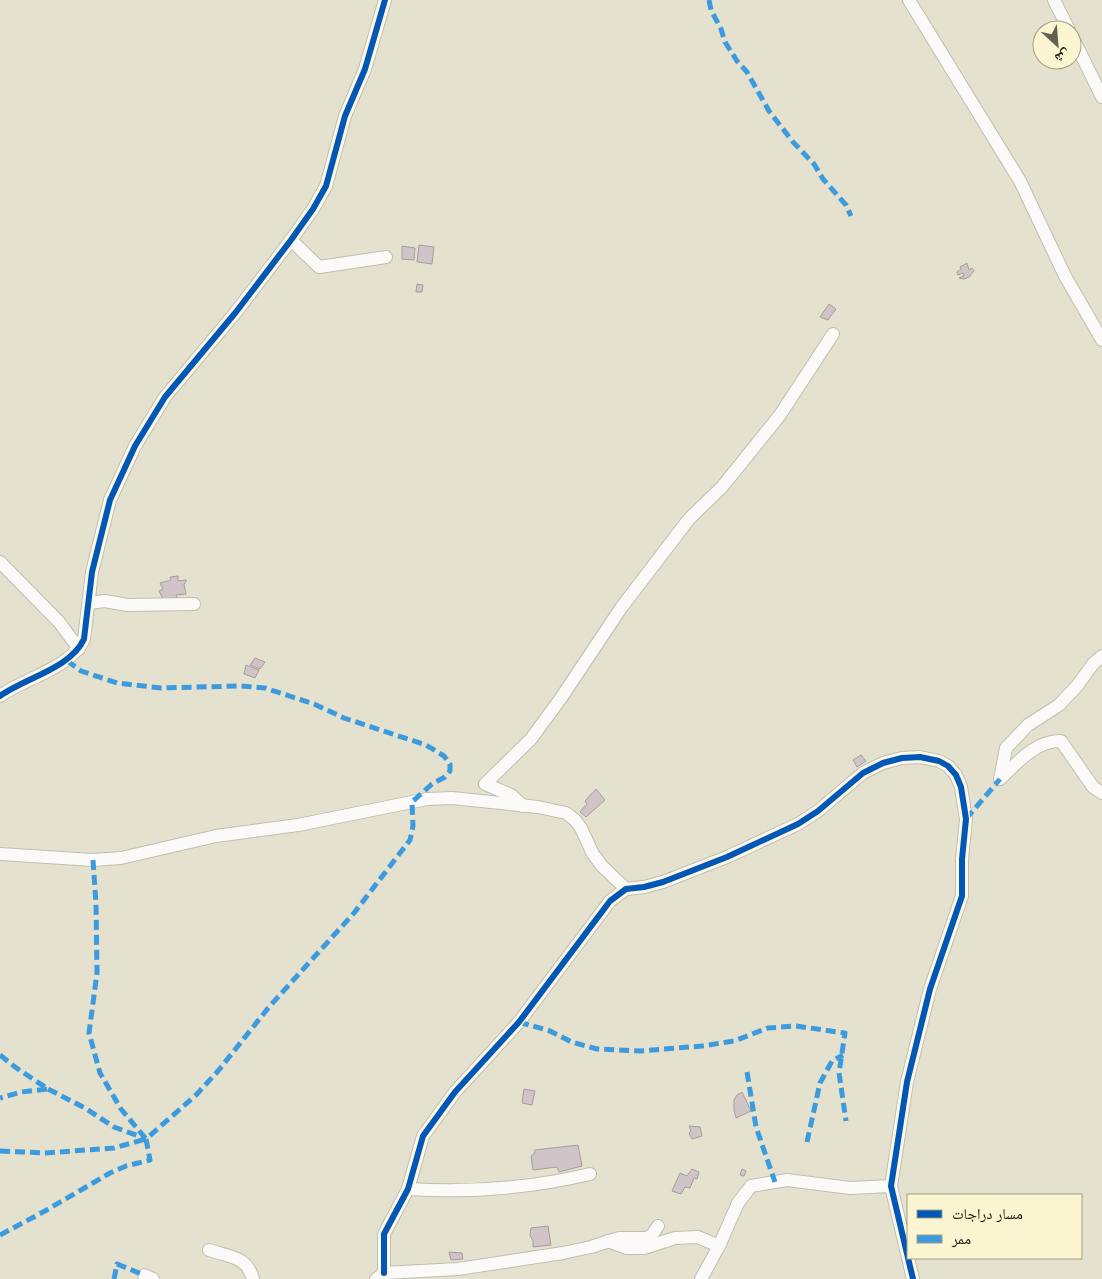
<svg xmlns="http://www.w3.org/2000/svg" width="1102" height="1279" font-family="Poppins,'Noto Naskh Arabic',sans-serif">
  <rect width="100%" height="100%" fill="#e5e1cf"/>
  <!-- building -->
  <g fill="#d0c4c8" stroke="#a49e9a">
    <path d="M419 245 434 247 432 264 417 262Z"/>
    <path d="M402 246 415 248 414 260 402 259Z"/>
    <path d="M967 263 969 270 972 268 974 271 969 277 964 279 959 278 964 276 963 273 958 275 957 272 961 269 960 267Z"/>
    <path d="M417 284 423 285 422 292H416Z"/>
    <path d="M829 304 836 309 828 320 820 317Z"/>
    <path d="M178 576V581L186 580V582L184 584 186 594 176 595 178 601 163 599 159 591 163 589 160 583 171 580 170 577Z"/>
    <path d="M255 658 265 662 260 669 250 665Z"/>
    <path d="M246 665 259 670 255 678 244 674Z"/>
    <path d="M861 755 866 761 857 767 853 760Z"/>
    <path d="M596 789 605 800 586 817 580 812 587 804 585 801Z"/>
    <path d="M524 1089 535 1091 532 1105 522 1103Z"/>
    <path d="M742 1092 751 1111 736 1118 734 1110V1100L737 1095Z"/>
    <path d="M689 1126 700 1127 702 1136 692 1139 689 1133 691 1131Z"/>
    <path d="M578 1145 582 1166 559 1172 557 1167 533 1170 531 1156 534 1154 535 1150Z"/>
    <path d="M692 1169 699 1172 697 1179 694 1178 690 1188 685 1187 681 1194 672 1191 680 1173 687 1176Z"/>
    <path d="M742 1169 746 1171 744 1176 740 1175Z"/>
    <path d="M548 1226 551 1245 533 1247V1241L530 1235 531 1228Z"/>
    <path d="M449 1252 462 1253 463 1259 451 1260Z"/>
  </g>
  <g fill="none" stroke-linecap="round" stroke-linejoin="round">
    <defs>
      <g id="street">
        <path d="M909 0 1020 181 1065 276 1102 340"/>
        <path d="M1054 0 1069 30"/>
        <path d="M1072 36 1102 97"/>
        <path d="M291 240 319 267 386 257"/>
        <path d="M0 562 59 622 79 649"/>
        <path d="M89 603 105 601 127 605 194 604"/>
        <path d="M0 696C25 678 71 668 84 639L92 572 110 500 135 446 165 397 236 312 291 240 313 209 326 186 345 116 365 69 385 0"/>
        <path d="M1000 779 1006 748 1028 725 1059 705 1077 686 1093 664 1102 656"/>
        <path d="M1000 779C1017 763 1036 740 1061 741L1093 787 1102 793"/>
        <path d="M523 806 511 795 485 784 531 739 561 698 621 608 689 519 722 487 780 415 833 334"/>
        <path d="M0 854 93 860 121 858 216 836 298 825 427 799 452 798 538 807 566 813 575 820 581 828 593 854 602 866 626 889"/>
        <path d="M408 1189C470 1193 531 1188 590 1174"/>
        <path d="M608 1241 626 1248H644L675 1238 698 1237 719 1246 701 1279"/>
        <path d="M719 1246 738 1203 751 1186 787 1180 850 1188 891 1186"/>
        <path d="M209 1250C229 1257 247 1256 253 1279"/>
        <path d="M384 1273V1234L408 1189 423 1136 455 1092 519 1022 610 901 626 889 644 887 663 882 727 857 798 824 818 811 863 773 883 763 902 758 920 757 939 761 948 766 956 775 961 787 966 819 962 859V896L930 989 907 1082 891 1186 913 1279"/>
        <path d="M144 1275 153 1279"/>
        <path d="M376 1279 384 1273 458 1269 563 1253 591 1247 619 1238H646L652 1235 658 1226"/>
      </g>
    </defs>
    <!-- street casing -->
    <use href="#street" stroke="#c1beaf" stroke-width="14"/>
    <!-- street -->
    <use href="#street" stroke="#fbfaf8" stroke-width="12"/>
    <!-- quiet -->
    <g stroke="#3c9bde" stroke-width="5" stroke-dasharray="10 5" stroke-linecap="butt">
      <path d="M709 0 711 10 721 29 725 42 737 61 747 72 769 111 793 142 814 164 823 179 846 205 851 216"/>
      <path d="M966 819 1000 779"/>
      <path d="M93 860 96 904 97 973 89 1033 100 1073 121 1109 146 1139"/>
      <path d="M519 1022 550 1031 572 1042 597 1049 640 1051 702 1046 734 1041 768 1028 796 1026 845 1033 839 1073 846 1121"/>
      <path d="M0 1055 15 1067 48 1089 21 1092 0 1098"/>
      <path d="M747 1072 756 1127 775 1182"/>
      <path d="M48 1089 85 1108 114 1127 144 1138"/>
      <path d="M807 1142 820 1083 832 1061 843 1055"/>
      <path d="M0 1151 45 1153 114 1148 146 1139"/>
      <path d="M0 1235 45 1211 110 1173 126 1166 150 1160 146 1139 196 1095 218 1071 269 1007 354 913 410 840 413 826 412 802 432 784 445 777 450 771V764L444 756 426 745 344 718 314 704 265 688 241 686 161 688 117 683 81 671 66 660"/>
      <path d="M114 1279 117 1264 144 1275"/>
    </g>
    <defs>
      <g id="cycleway">
        <path d="M0 696C25 678 71 668 84 639L92 572 110 500 135 446 165 397 236 312 291 240 313 209 326 186 345 116 365 69 385 0"/>
        <path d="M384 1273V1234L408 1189 423 1136 455 1092 519 1022 610 901 626 889 644 887 663 882 727 857 798 824 818 811 863 773 883 763 902 758 920 757 939 761 948 766 956 775 961 787 966 819 962 859V896L930 989 907 1082 891 1186 913 1279"/>
      </g>
    </defs>
    <!-- cycleway casing -->
    <use href="#cycleway" stroke="#fcf5d2" stroke-width="9"/>
    <!-- cycleway -->
    <use href="#cycleway" stroke="#0057b8" stroke-width="6"/>
  </g>
  <!-- legend -->
  <rect x="907" y="1194" width="175" height="65" fill="#fcf5d2" stroke="#a29d83"/>
  <rect x="917" y="1210" width="25" height="8" fill="#0057b8" stroke="#a29d83"/>
  <text x="952" y="1219" font-size="15" fill="#1c1a0d">مسار دراجات</text>
  <rect x="917" y="1235" width="25" height="8" fill="#3c9bde" stroke="#a29d83"/>
  <text x="952" y="1244" font-size="15" fill="#1c1a0d">ممر</text>
  <!-- north arrow -->
  <g transform="translate(1057 45) rotate(154)"><circle r="24" fill="#fcf5d2" stroke="#a29d83"/>
  <path d="M0-4L9 19L0 12L-9 19Z" fill="#626051"/>
  <text y="-8" font-size="14" font-weight="bold" text-anchor="middle" fill="#1c1a0d">ش</text>
  </g>
</svg>
